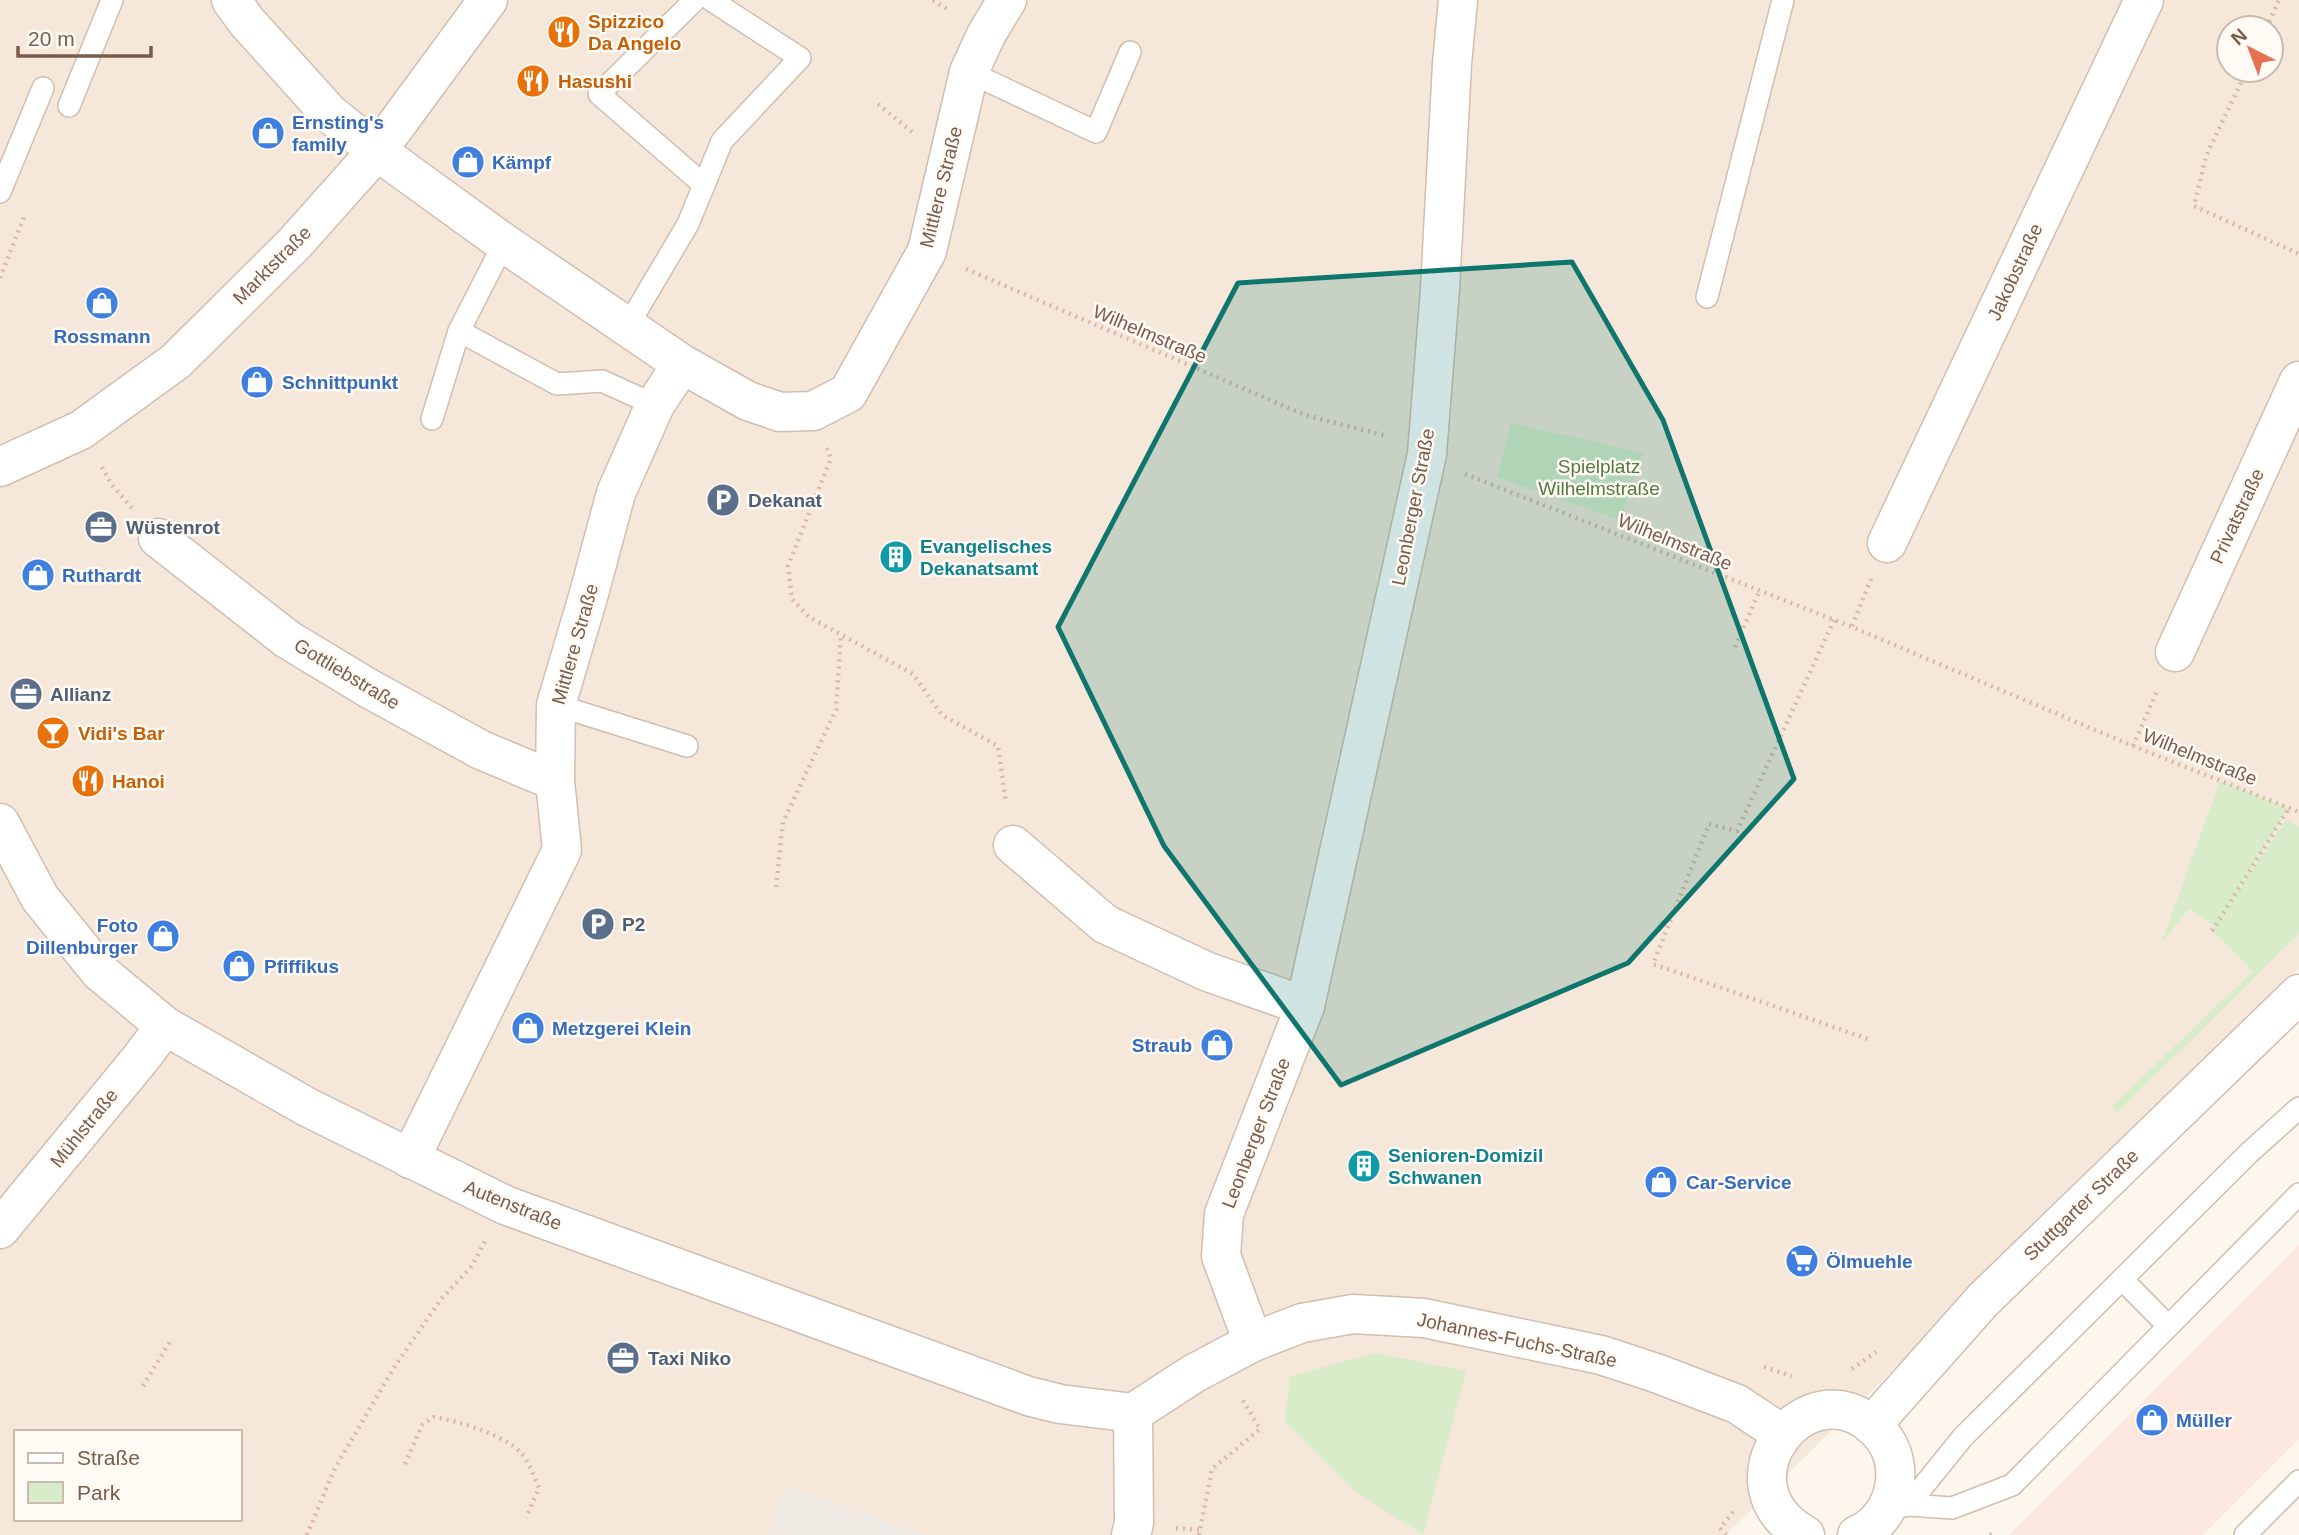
<svg xmlns="http://www.w3.org/2000/svg" width="2299" height="1535" font-family="Helvetica,sans-serif">
  <rect width="100%" height="100%" fill="#fdf6ec"/>
  <!-- residential -->
  <path fill="#f5e8da" fill-rule="evenodd" d="M0 0H2299V969L1726 1535H925L786 1486 766 1535H0ZM2229 28H2271V70H2229ZM16 1432H240V1519H16Z"/>
  <!-- commercial -->
  <path fill="#fde8e0" d="M2299 1245V1439L2203 1535H2009Z"/>
  <!-- industrial -->
  <path fill="#efe9e4" d="M786 1486 925 1535H766Z"/>
  <!-- green -->
  <g fill="#d8ecc9">
    <path d="M1511 423 1643 453 1620 520 1497 477Z"/>
    <path d="M2220 781 2289 808 2235 895 2286 820 2299 827V934L2118 1112 2112 1106 2253 971 2212 931 2214 926 2189 909 2161 944Z"/>
    <path d="M1376 1353 1466 1371 1423 1535 1352 1489 1285 1422 1290 1376Z"/>
  </g>
  <g fill="none" stroke-linecap="round" stroke-linejoin="round">
    <defs>
      <g id="service">
        <path d="M695 0 599 94 704 185"/>
        <path d="M969 72 1096 132 1130 52"/>
        <path d="M69 106 112 0"/>
        <path d="M0 192 43 88"/>
        <path d="M1707 297 1783 0"/>
        <path d="M627 327 688 224 722 141 800 58 711 0"/>
        <path d="M459 331 557 384 602 381 655 405"/>
        <path d="M432 419 459 331 504 243"/>
        <path d="M556 705 687 746"/>
        <path d="M2122 1279 2168 1326"/>
        <path d="M1908 1505 1963 1437 2250 1152 2299 1108"/>
        <path d="M1899 1507 1908 1505 1952 1508 2012 1485 2299 1194"/>
        <path d="M2245 1535 2299 1481"/>
      </g>
      <g id="minor">
        <path d="M231 0 247 22 330 114 377 151 504 243 682 364 748 401 780 412 813 411 848 393 927 251 969 72 986 35 1007 0"/>
        <path d="M158 538 287 639 368 688 481 750 555 781"/>
        <path d="M1887 543 2144 0"/>
        <path d="M2175 652 2299 381"/>
        <path d="M1013 845 1105 924 1208 972 1305 1006"/>
        <path d="M410 1159 562 850 555 781 556 705 588 597 616 493 655 405 682 364"/>
        <path d="M0 1229 141 1058 165 1026"/>
        <path d="M1253 1342 1221 1256 1224 1214 1305 1006 1427 454 1440 289 1452 64 1458 0"/>
        <path d="M1131 1535 1134 1523 1133 1413"/>
      </g>
      <g id="tertiary">
        <path d="M0 467 81 430 176 361 295 243 377 151 488 0"/>
        <path d="M0 823 40 898 100 972 165 1026 307 1107 505 1205 1028 1396 1060 1404 1133 1413 1193 1374 1253 1342 1302 1323 1353 1314 1424 1318 1601 1355 1656 1373 1737 1404 1782 1434"/>
        <path d="M1872 1425 1983 1300 2299 994"/>
        <path d="M1805 1535C1713 1483 1808 1364 1875 1428 1890 1442 1897 1461 1895 1481 1893 1504 1879 1526 1857 1535"/>
      </g>
    </defs>
    <!-- service casing -->
    <use href="#service" stroke="#d1beb0" stroke-width="24"/>
    <!-- minor casing -->
    <use href="#minor" stroke="#d1beb0" stroke-width="41"/>
    <!-- tertiary casing -->
    <use href="#tertiary" stroke="#d1beb0" stroke-width="41"/>
    <!-- path -->
    <g stroke="#d9b8a5" stroke-width="4.5" stroke-dasharray="2 5" stroke-linecap="butt">
      <path d="M933 0 950 11"/>
      <path d="M2266 28 2279 0"/>
      <path d="M2247 70 2206 156 2194 206 2299 254"/>
      <path d="M878 104 912 132"/>
      <path d="M966 269 1305 415 1386 436"/>
      <path d="M0 278 24 217"/>
      <path d="M827 448 831 458 788 566 792 599 809 617 913 674 942 715 998 746 1006 803"/>
      <path d="M102 467 112 485 132 508"/>
      <path d="M1465 474 1852 627 2133 746 2299 812"/>
      <path d="M1834 620 1737 831 1709 824 1653 964 1868 1039"/>
      <path d="M1852 626 1871 579"/>
      <path d="M1735 647 1760 590"/>
      <path d="M2133 746 2158 689"/>
      <path d="M776 887 783 822 836 710 841 635"/>
      <path d="M2212 931 2289 808"/>
      <path d="M1764 1367 1792 1376"/>
      <path d="M1852 1369 1876 1352"/>
      <path d="M143 1386 171 1340"/>
      <path d="M405 1464 422 1425 434 1417C458 1421 505 1435 521 1453 529 1462 534 1477 539 1488L526 1518"/>
      <path d="M1176 1528 1200 1530"/>
      <path d="M307 1535 335 1468 395 1366 442 1298 472 1266 485 1241"/>
      <path d="M1199 1535 1212 1469 1260 1429 1241 1397"/>
      <path d="M1726 1535 1720 1528 1733 1512"/>
      <path d="M1990 1535 1992 1534"/>
    </g>
    <!-- service -->
    <use href="#service" stroke="#fff" stroke-width="21"/>
    <!-- minor -->
    <use href="#minor" stroke="#fff" stroke-width="38"/>
    <!-- tertiary -->
    <use href="#tertiary" stroke="#fff" stroke-width="38"/>
  </g>
  <!-- marked area -->
  <path fill="#0f766e" fill-opacity="0.2" stroke="#0f766e" stroke-width="5" stroke-linejoin="round" d="M1572 262 1663 420 1794 779 1628 963 1341 1085 1164 846 1058 627 1238 283Z"/>
  <!-- icons -->
  <defs>
    <symbol id="restaurant-disc" viewBox="-11 -11 22 22"><circle r="9.5" fill="#e8710a" stroke="#fffaf3"/><path d="M-5-6h1v4h1v-4h1v4h1v-4h1v5L-1.5 .5V6h-2V.5L-5-1ZM5-6V6H3V1.5H1.5Q1.5-4 5-6Z" fill="#fff"/></symbol>
    <symbol id="shop-disc" viewBox="-11 -11 22 22"><circle r="9.5" fill="#3f7fe0" stroke="#fffaf3"/><path d="M-5-2.5h2.3a2.7 3.5 0 0 1 5.4 0H5L5.5 6h-11ZM-1.5-2.5h3a1.5 2.3 0 0 0-3 0Z" fill="#fff"/></symbol>
    <symbol id="parking-disc" viewBox="-11 -11 22 22"><circle r="9.5" fill="#5c6f8a" stroke="#fffaf3"/><path d="M-3.5-5.5H1a3.5 3.5 0 0 1 0 7H-1V5.5H-3.5ZM-1-3.4V-.6H.8a1.4 1.4 0 0 0 0-2.8Z" fill="#fff"/></symbol>
    <symbol id="office-disc" viewBox="-11 -11 22 22"><circle r="9.5" fill="#5c6f8a" stroke="#fffaf3"/><path d="M-6-3h4V-5.5h4V-3h4V5H-6ZM-1-4.5V-3h2v-1.5ZM-6 0V1H6V0Z" fill="#fff"/></symbol>
    <symbol id="building-disc" viewBox="-11 -11 22 22"><circle r="9.5" fill="#0f9aa8" stroke="#fffaf3"/><path d="M-4-6H4V6H1V3H-1V6H-4ZM-2.5-4.3h1.7v1.8h-1.7ZM.8-4.3h1.7v1.8H.8ZM-2.5-1h1.7V.8h-1.7ZM.8-1h1.7V.8H.8Z" fill="#fff"/></symbol>
    <symbol id="bar-disc" viewBox="-11 -11 22 22"><circle r="9.5" fill="#e8710a" stroke="#fffaf3"/><path d="M-6-5H6L.8 .8V4.5H3.5V6h-7V4.5H-.8V.8Z" fill="#fff"/></symbol>
    <symbol id="supermarket-disc" viewBox="-11 -11 22 22"><circle r="9.5" fill="#3f7fe0" stroke="#fffaf3"/><path d="M-6-5.5h2.5l.6 2H6L4.5 2H-2.5L-4.4-4H-6ZM-1.5 3.2a1.3 1.3 0 1 0 .1 0ZM3 3.2a1.3 1.3 0 1 0 .1 0Z" fill="#fff"/></symbol>
  </defs>
  <g fill-rule="evenodd">
    <use href="#restaurant-disc" x="545" y="13" width="38" height="38"/>
    <use href="#restaurant-disc" x="514" y="62" width="38" height="38"/>
    <use href="#shop-disc" x="249" y="114" width="38" height="38"/>
    <use href="#shop-disc" x="449" y="143" width="38" height="38"/>
    <use href="#shop-disc" x="83" y="284" width="38" height="38"/>
    <use href="#shop-disc" x="238" y="363" width="38" height="38"/>
    <use href="#parking-disc" x="704" y="481" width="38" height="38"/>
    <use href="#office-disc" x="82" y="508" width="38" height="38"/>
    <use href="#building-disc" x="877" y="538" width="38" height="38"/>
    <use href="#shop-disc" x="19" y="556" width="38" height="38"/>
    <use href="#office-disc" x="7" y="675" width="38" height="38"/>
    <use href="#bar-disc" x="34" y="714" width="38" height="38"/>
    <use href="#restaurant-disc" x="69" y="762" width="38" height="38"/>
    <use href="#parking-disc" x="579" y="905" width="38" height="38"/>
    <use href="#shop-disc" x="144" y="917" width="38" height="38"/>
    <use href="#shop-disc" x="220" y="947" width="38" height="38"/>
    <use href="#shop-disc" x="509" y="1009" width="38" height="38"/>
    <use href="#shop-disc" x="1198" y="1026" width="38" height="38"/>
    <use href="#building-disc" x="1345" y="1147" width="38" height="38"/>
    <use href="#shop-disc" x="1642" y="1163" width="38" height="38"/>
    <use href="#supermarket-disc" x="1783" y="1242" width="38" height="38"/>
    <use href="#office-disc" x="604" y="1339" width="38" height="38"/>
    <use href="#shop-disc" x="2133" y="1401" width="38" height="38"/>
  </g>
  <g text-anchor="middle" dominant-baseline="central" stroke-width="5" stroke-linejoin="round" paint-order="stroke">
    <!-- food labels -->
    <g font-size="19" font-weight="bold" fill="#c56008" stroke="#fffaf3" text-anchor="start">
      <text x="588" y="21">Spizzico<tspan x="588" dy="22">Da Angelo</tspan></text>
      <text x="558" y="81">Hasushi</text>
      <text x="78" y="733">Vidi's Bar</text>
      <text x="112" y="781">Hanoi</text>
    </g>
    <!-- shop labels -->
    <g font-size="19" font-weight="bold" fill="#366cbe" stroke="#fffaf3" text-anchor="start">
      <text x="292" y="122">Ernsting's<tspan x="292" dy="22">family</tspan></text>
      <text x="492" y="162">Kämpf</text>
      <text x="102" y="336" text-anchor="middle">Rossmann</text>
      <text x="282" y="382">Schnittpunkt</text>
      <text x="62" y="575">Ruthardt</text>
      <text x="138" y="925" text-anchor="end">Foto<tspan x="138" dy="22">Dillenburger</tspan></text>
      <text x="264" y="966">Pfiffikus</text>
      <text x="552" y="1028">Metzgerei Klein</text>
      <text x="1192" y="1045" text-anchor="end">Straub</text>
      <text x="1686" y="1182">Car-Service</text>
      <text x="1826" y="1261">Ölmuehle</text>
      <text x="2176" y="1420">Müller</text>
    </g>
    <!-- street labels -->
    <g font-size="19" fill="#7a5c4d" stroke="#fffaf3">
      <text transform="translate(941 187) rotate(-76)">Mittlere Straße</text>
      <text transform="translate(272 265) rotate(-45)">Marktstraße</text>
      <text transform="translate(2015 272) rotate(-65)">Jakobstraße</text>
      <text transform="translate(1150 334) rotate(23)">Wilhelmstraße</text>
      <text transform="translate(1413 507) rotate(-79)">Leonberger Straße</text>
      <text transform="translate(2237 516) rotate(-65)">Privatstraße</text>
      <text transform="translate(1675 542) rotate(22)">Wilhelmstraße</text>
      <text transform="translate(575 644) rotate(-74)">Mittlere Straße</text>
      <text transform="translate(347 674) rotate(31)">Gottliebstraße</text>
      <text transform="translate(2200 757) rotate(22)">Wilhelmstraße</text>
      <text transform="translate(84 1128) rotate(-51)">Mühlstraße</text>
      <text transform="translate(1256 1133) rotate(-69)">Leonberger Straße</text>
      <text transform="translate(513 1205) rotate(22)">Autenstraße</text>
      <text transform="translate(2081 1205) rotate(-44)">Stuttgarter Straße</text>
      <text transform="translate(1517 1340) rotate(12)">Johannes-Fuchs-Straße</text>
    </g>
    <!-- park labels -->
    <g font-size="19" fill="#537a41" stroke="#fffaf3">
      <text x="1599" y="466">Spielplatz<tspan x="1599" dy="22">Wilhelmstraße</tspan></text>
    </g>
    <!-- service labels -->
    <g font-size="19" font-weight="bold" fill="#4e5e75" stroke="#fffaf3" text-anchor="start">
      <text x="748" y="500">Dekanat</text>
      <text x="126" y="527">Wüstenrot</text>
      <text x="50" y="694">Allianz</text>
      <text x="622" y="924">P2</text>
      <text x="648" y="1358">Taxi Niko</text>
    </g>
    <!-- culture labels -->
    <g font-size="19" font-weight="bold" fill="#0d838f" stroke="#fffaf3" text-anchor="start">
      <text x="920" y="546">Evangelisches<tspan x="920" dy="22">Dekanatsamt</tspan></text>
      <text x="1388" y="1155">Senioren-Domizil<tspan x="1388" dy="22">Schwanen</tspan></text>
    </g>
  </g>
  <!-- legend -->
  <rect x="14" y="1430" width="228" height="91" fill="#fffaf3" stroke="#cabbb1" stroke-width="2"/>
  <rect x="28" y="1453" width="35" height="10" fill="#ffffff" stroke="#cabbb1" stroke-width="2"/>
  <text x="77" y="1465" font-size="21" fill="#7a5c4d">Straße</text>
  <rect x="28" y="1482" width="35" height="21" fill="#d8ecc9" stroke="#cabbb1" stroke-width="2"/>
  <text x="77" y="1500" font-size="21" fill="#7a5c4d">Park</text>
  <!-- north arrow -->
  <g transform="translate(2250 49) rotate(318)"><circle r="33" fill="#fffaf3" stroke="#cabbb1" stroke-width="2"/>
  <path d="M0-5L12 26L0 18L-12 26Z" fill="#e76f51"/>
  <text y="-10" font-size="19" font-weight="bold" text-anchor="middle" fill="#7a5c4d">N</text>
  </g>
  <!-- scale -->
  <path d="M18 46v10h133v-10" fill="none" stroke="#7a5c4d" stroke-width="3.5"/>
  <text x="28" y="46" font-size="21" fill="#7a5c4d" stroke="#fffaf3" stroke-width="5" paint-order="stroke">20 m</text>
</svg>
